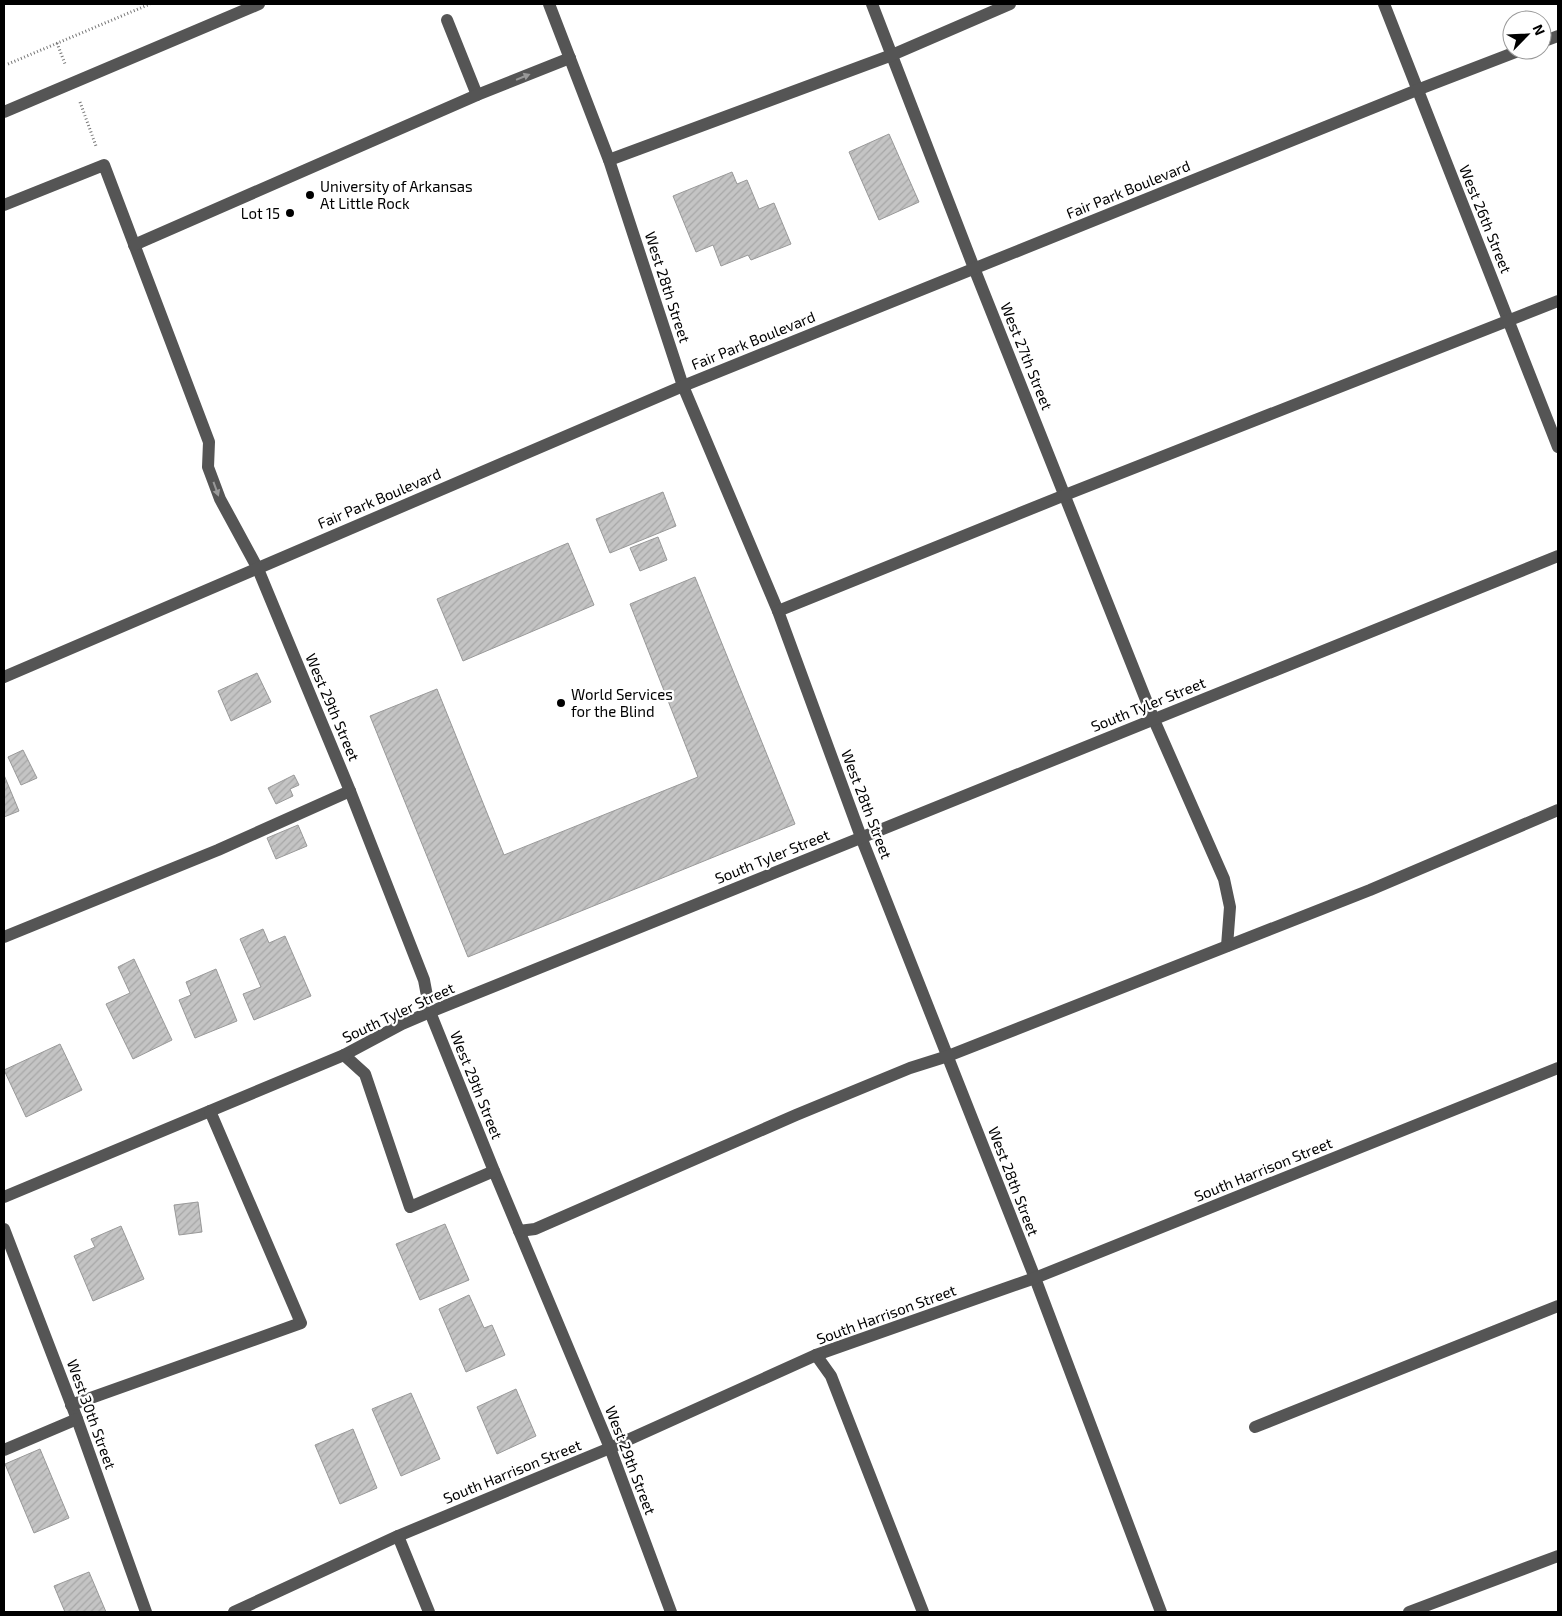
<svg xmlns="http://www.w3.org/2000/svg" width="1562" height="1616" font-family="'Exo 2',sans-serif">
  <defs>
    <pattern id="building-hatch" width="6" height="6" patternUnits="userSpaceOnUse" patternTransform="scale(1.25)"><rect width="6" height="6" fill="#c4c4c4"/><path d="M-1 1l2-2M0 6l6-6M5 7l2-2" fill="none" stroke="#a7a7a7"/></pattern>
  </defs>
  <rect width="100%" height="100%" fill="#fff"/>
  <!-- building -->
  <g fill="url(#building-hatch)" stroke="#999">
    <path d="M889 134 919 202 879 220 849 152Z"/>
    <path d="M732 172 737 184 747 180 759 209 774 203 791 244 751 260 748 255 721 266 713 245 696 252 673 196Z"/>
    <path d="M663 492 676 526 610 553 596 519Z"/>
    <path d="M658 537 667 560 640 571 630 548Z"/>
    <path d="M568 543 594 605 463 661 437 599Z"/>
    <path d="M695 577 795 824 468 957 370 716 437 689 504 855 698 777 630 604Z"/>
    <path d="M257 673 271 702 231 721 218 691Z"/>
    <path d="M23 750 37 778 21 785 8 757Z"/>
    <path d="M4 775 19 811 4 817Z"/>
    <path d="M294 775 299 785 290 789 293 796 276 804 268 788Z"/>
    <path d="M298 825 307 846 276 859 267 838Z"/>
    <path d="M263 929 269 943 285 936 311 996 254 1020 243 994 261 987 240 939Z"/>
    <path d="M134 959 172 1040 133 1059 106 1004 130 993 118 967Z"/>
    <path d="M216 969 237 1021 195 1038 179 1000 191 995 186 982Z"/>
    <path d="M60 1044 82 1090 26 1117 4 1070Z"/>
    <path d="M198 1202 202 1232 179 1235 174 1205Z"/>
    <path d="M445 1224 469 1280 420 1300 396 1244Z"/>
    <path d="M121 1226 144 1279 93 1301 74 1256 95 1247 91 1239Z"/>
    <path d="M469 1295 484 1328 492 1325 505 1355 466 1372 439 1309Z"/>
    <path d="M516 1389 536 1436 497 1454 477 1407Z"/>
    <path d="M411 1393 440 1459 401 1476 372 1409Z"/>
    <path d="M353 1429 377 1488 340 1504 315 1445Z"/>
    <path d="M40 1449 69 1518 34 1533 5 1464Z"/>
    <path d="M89 1572 106 1612H65L54 1586Z"/>
  </g>
  <g fill="none" stroke-linecap="round" stroke-linejoin="round">
    <!-- path -->
    <g stroke="#777" stroke-width="3" stroke-dasharray="1 2.5" stroke-linecap="butt">
      <path d="M57 43 65 64"/>
      <path d="M8 64 150 4"/>
      <path d="M80 102 96 146"/>
    </g>
    <!-- minor -->
    <g stroke="#555" stroke-width="12">
      <path d="M549 4 609 160 683 386 778 611 861 837 1035 1278 1161 1612"/>
      <path d="M872 4 974 268 1154 720 1224 879 1230 907 1227 946"/>
      <path d="M1384 4 1558 447"/>
      <path d="M447 20 477 95"/>
      <path d="M1542 42 1558 36"/>
      <path d="M4 112 259 4"/>
      <path d="M609 160 892 55 1010 4"/>
      <path d="M4 205 104 165 209 442 208 467 220 499 258 569 350 791 424 980 430 1012 494 1171 610 1448 671 1612"/>
      <path d="M134 245 477 95 570 58"/>
      <path d="M778 611 1065 495 1558 301"/>
      <path d="M4 677 683 386 1417 90 1521 50"/>
      <path d="M4 937 218 850 350 791"/>
      <path d="M344 1055 365 1074 410 1207 494 1171"/>
      <path d="M4 1197 344 1055 402 1024 430 1012 1558 556"/>
      <path d="M4 1229 77 1419 146 1612"/>
      <path d="M519 1231 535 1229 796 1115 910 1068 948 1056 1370 890 1558 810"/>
      <path d="M816 1355 831 1376 923 1612"/>
      <path d="M71 1405 301 1323 210 1111"/>
      <path d="M1255 1427 1558 1306"/>
      <path d="M4 1450 77 1419"/>
      <path d="M398 1536 429 1612"/>
      <path d="M234 1612 398 1536 610 1448 816 1355 1035 1278 1558 1068"/>
      <path d="M1409 1612 1558 1556"/>
    </g>
  </g>
  <!-- one-way arrows -->
  <defs><path id="oneway-solid" d="M-6-.8H1V-3.2L6.5 0L1 3.2V.8H-6Z" transform="scale(1.25)"/></defs>
  <g fill="#999">
    <use href="#oneway-solid" transform="translate(523 77) rotate(-22)"/>
    <use href="#oneway-solid" transform="translate(216 489) rotate(70)"/>
  </g>
  <!-- markers -->
  <g fill="#000" stroke="#fff" stroke-width="2">
    <circle cx="310" cy="195" r="5"/>
    <circle cx="290" cy="213" r="5"/>
    <circle cx="561" cy="703" r="5"/>
  </g>
  <g text-anchor="middle" dominant-baseline="central" stroke-width="4.5" stroke-linejoin="round" paint-order="stroke">
    <!-- poi labels -->
    <g font-size="15" fill="#000" stroke="#fff" text-anchor="start">
      <text x="320" y="186">University of Arkansas<tspan x="320" dy="17">At Little Rock</tspan></text>
      <text x="280" y="213" text-anchor="end">Lot 15</text>
      <text x="571" y="694">World Services<tspan x="571" dy="17">for the Blind</tspan></text>
    </g>
    <!-- street labels -->
    <g font-size="15" fill="#000" stroke="#fff">
      <text transform="translate(1128 189) rotate(-22)">Fair Park Boulevard</text>
      <text transform="translate(1486 219) rotate(68)">West 26th Street</text>
      <text transform="translate(668 287) rotate(72)">West 28th Street</text>
      <text transform="translate(753 340) rotate(-22)">Fair Park Boulevard</text>
      <text transform="translate(1027 356) rotate(68)">West 27th Street</text>
      <text transform="translate(379 498) rotate(-23)">Fair Park Boulevard</text>
      <text transform="translate(1148 704) rotate(-22)">South Tyler Street</text>
      <text transform="translate(333 707) rotate(67)">West 29th Street</text>
      <text transform="translate(867 804) rotate(69)">West 28th Street</text>
      <text transform="translate(772 856) rotate(-22)">South Tyler Street</text>
      <text transform="translate(398 1012) rotate(-25)">South Tyler Street</text>
      <text transform="translate(477 1085) rotate(68)">West 29th Street</text>
      <text transform="translate(1263 1169) rotate(-22)">South Harrison Street</text>
      <text transform="translate(1014 1181) rotate(69)">West 28th Street</text>
      <text transform="translate(886 1314) rotate(-20)">South Harrison Street</text>
      <text transform="translate(92 1414) rotate(70)">West 30th Street</text>
      <text transform="translate(631 1460) rotate(69)">West 29th Street</text>
      <text transform="translate(512 1471) rotate(-22)">South Harrison Street</text>
    </g>
  </g>
  <!-- border -->
  <rect width="1562" height="1616" fill="none" stroke="#000000" stroke-width="10"/>
  <!-- north arrow -->
  <g transform="translate(1527 35) rotate(66)"><circle r="24" fill="#ffffff" stroke="#999999"/>
  <path d="M0-4L9 19L0 12L-9 19Z" fill="#000000"/>
  <text y="-8" font-size="14" font-weight="bold" text-anchor="middle" fill="#000000">N</text>
  </g>
</svg>
